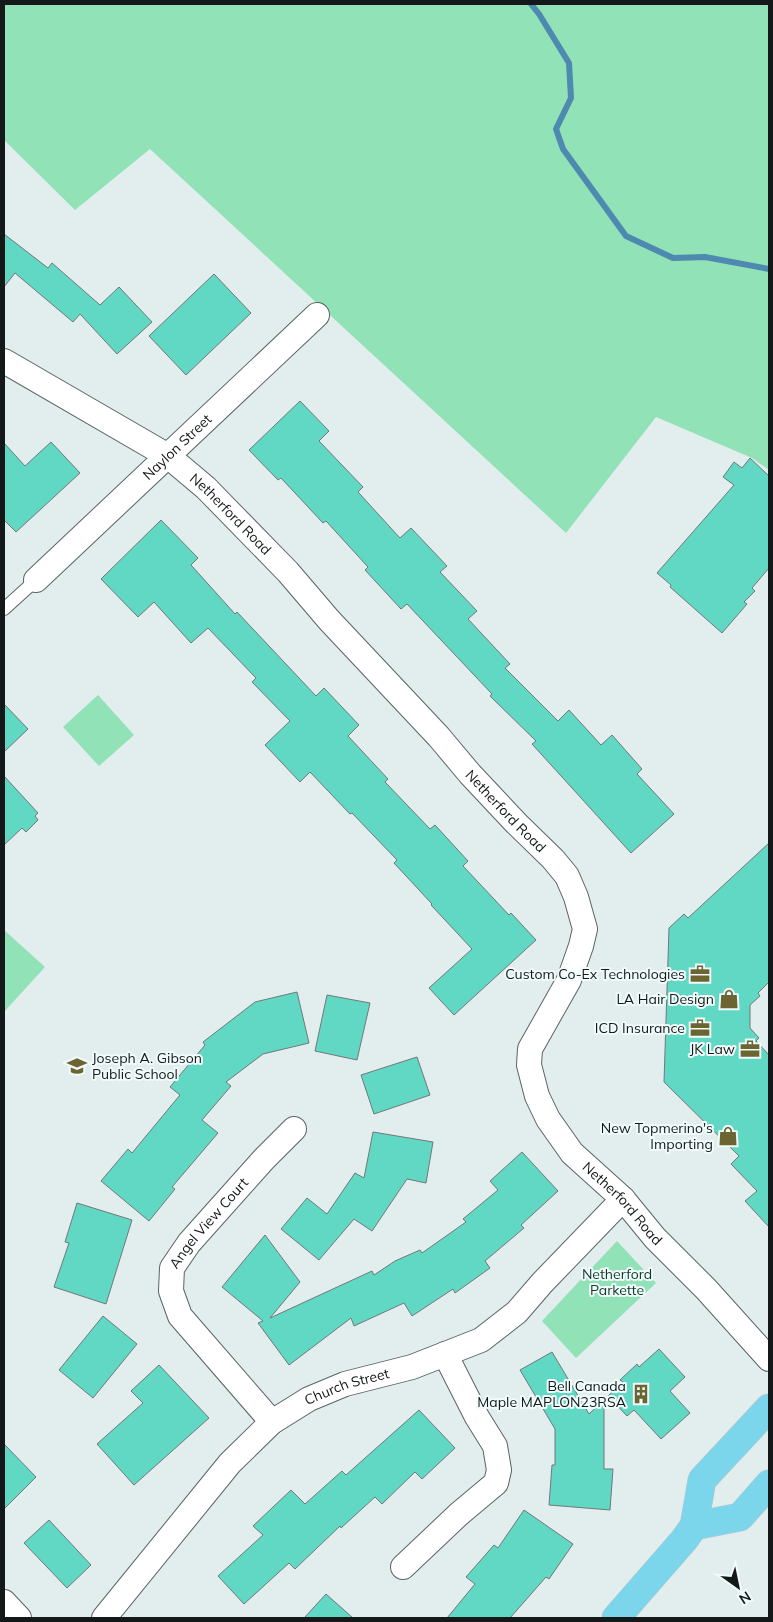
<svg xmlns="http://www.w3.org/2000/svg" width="773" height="1622" font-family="Mulish,sans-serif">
  <rect width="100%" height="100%" fill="#e2edee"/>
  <!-- green -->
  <g fill="#91e2b7">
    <path d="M4 4H769V470L752 458 656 417 566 533 150 149 75 210 4 140Z"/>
    <path d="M98 695 134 735 99 766 63 727Z"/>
    <path d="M4 930 45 967 4 1012Z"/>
    <path d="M617 1241 656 1283 576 1358 542 1321Z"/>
  </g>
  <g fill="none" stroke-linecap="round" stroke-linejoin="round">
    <!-- stream -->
    <path stroke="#4e89af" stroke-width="6" d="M531 4 539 14 569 63 571 98 556 129 563 149 626 236 673 258 705 257 769 269"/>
  </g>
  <!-- building -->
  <g fill="#61d8c3" stroke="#707977">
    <path d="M4 234 48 268 52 263 100 305 119 287 152 322 117 354 80 314 73 322 15 273 4 287Z"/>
    <path d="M214 274 251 313 186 375 149 336Z"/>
    <path d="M300 401 329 431 319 441 363 487 358 492 400 538 411 528 447 566 440 572 477 611 468 619 510 664 505 668 558 721 569 710 601 745 612 735 642 769 637 774 674 814 631 853 532 744 536 741 490 696 492 694 407 604 401 609 365 570 368 567 326 521 323 523 281 478 278 480 249 450Z"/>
    <path d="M51 442 80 473 16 532 4 520V443L25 466Z"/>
    <path d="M750 458 769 476V568L752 588 755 591 744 602 747 604 722 633 670 587 671 585 657 573 734 485 723 477 734 462 742 468Z"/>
    <path d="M161 520 198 558 191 565 235 614 237 612 316 696 324 688 359 725 348 736 388 779 385 782 430 829 435 825 468 861 463 866 509 915 511 913 536 940 454 1015 429 988 472 949 431 905 432 904 394 863 397 860 352 813 350 814 310 772 300 782 265 745 290 721 252 682 256 678 208 628 191 643 154 602 138 617 101 579Z"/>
    <path d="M4 704 28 729 4 752Z"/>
    <path d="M4 776 38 813 35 816 38 820 26 832 22 828 4 845Z"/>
    <path d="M769 843V982L758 993 760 996 750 1005V1028L759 1038 756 1041 769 1055V1227L745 1201 757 1191 731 1164 739 1156 664 1082 669 928 684 914 688 918Z"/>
    <path d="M297 992 309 1043 263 1054 226 1082 231 1086 202 1120 218 1133 172 1187 175 1189 149 1221 101 1181 128 1149 132 1153 180 1095 170 1087 205 1045 203 1042 255 1002Z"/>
    <path d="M327 995 370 1003 357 1060 315 1051Z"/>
    <path d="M417 1057 430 1095 374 1114 361 1075Z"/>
    <path d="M373 1132 433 1142 426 1183 407 1179 372 1231 354 1219 319 1260 281 1229 307 1198 327 1214 355 1173 364 1178Z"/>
    <path d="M522 1152 558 1191 521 1225 524 1228 485 1261 490 1268 455 1293 453 1289 412 1316 404 1303 354 1326 351 1318 289 1365 258 1323 263 1321 222 1287 265 1235 300 1282 270 1318 372 1271 374 1275 395 1261 420 1250 422 1253 466 1222 463 1219 498 1190 490 1181Z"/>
    <path d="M77 1203 132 1220 106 1304 54 1287 69 1243 65 1242Z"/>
    <path d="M103 1316 137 1344 93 1398 59 1370Z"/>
    <path d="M659 1349 685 1377 670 1391 690 1413 661 1439 634 1410 627 1416 608 1396 623 1382 620 1380 637 1364 639 1367Z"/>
    <path d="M552 1352 589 1414 604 1400V1469H613L610 1510 549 1505 552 1465H555V1429L520 1370Z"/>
    <path d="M159 1365 209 1418 134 1485 97 1444 143 1403 131 1391Z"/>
    <path d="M419 1410 455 1448 422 1479 415 1472 382 1504 375 1497 341 1528 340 1526 295 1569 289 1563 244 1604 218 1576 263 1535 253 1526 291 1490 305 1504 342 1471 346 1475Z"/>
    <path d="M4 1444 36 1477 4 1509Z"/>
    <path d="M524 1510 573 1544 549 1579 546 1577 510 1618H447L475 1584 466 1577 494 1545 498 1548Z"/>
    <path d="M49 1520 91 1565 67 1588 24 1543Z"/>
    <path d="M326 1594 353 1618H304Z"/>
  </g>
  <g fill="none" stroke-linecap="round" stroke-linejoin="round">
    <defs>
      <path id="lane" d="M4 609 36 580"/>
      <g id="street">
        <path id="s1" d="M4 361 168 456 206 488 288 572 329 620 439 737 470 774 516 823 553 859 567 876 576 897 585 929 581 946 569 980 530 1049 529 1065 537 1096 548 1119 572 1153 623 1199 655 1238 706 1289 769 1359"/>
        <path id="s2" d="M36 580 317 315"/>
        <path id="s3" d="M272 1422 180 1316 171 1291 172 1268 189 1243 264 1159 294 1129"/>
        <path d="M403 1567 459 1514 496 1483 499 1470 495 1446 477 1417 445 1354"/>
        <path d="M4 1602 19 1618"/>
        <path id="s4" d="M104 1618 230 1463 272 1422 309 1399 345 1384 412 1367 481 1340 517 1312 542 1283 623 1199"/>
      </g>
      <g id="primary">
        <path d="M694 1526 740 1517 769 1484"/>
        <path d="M616 1618 684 1540 694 1526 702 1480 769 1408"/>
      </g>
    </defs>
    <!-- lane casing -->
    <use href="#lane" stroke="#5a6464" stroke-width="14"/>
    <!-- street casing -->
    <use href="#street" stroke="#5a6464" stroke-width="26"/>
    <!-- primary casing -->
    <use href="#primary" stroke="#c7c8c8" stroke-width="29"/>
    <!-- lane -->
    <use href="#lane" stroke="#fff" stroke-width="12"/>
    <!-- street -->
    <use href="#street" stroke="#fff" stroke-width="24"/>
    <!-- primary -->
    <use href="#primary" stroke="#7bd6ec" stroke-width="28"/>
  </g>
  <!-- icons -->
  <defs>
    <symbol id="office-bare" viewBox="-9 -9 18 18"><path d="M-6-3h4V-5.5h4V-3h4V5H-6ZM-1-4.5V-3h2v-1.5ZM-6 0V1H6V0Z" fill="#6c6431" stroke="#f0fbfb" stroke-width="2.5" paint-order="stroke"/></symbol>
    <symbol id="shop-bare" viewBox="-9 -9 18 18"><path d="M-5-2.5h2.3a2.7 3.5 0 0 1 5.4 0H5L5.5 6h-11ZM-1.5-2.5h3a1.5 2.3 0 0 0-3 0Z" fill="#6c6431" stroke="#f0fbfb" stroke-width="2.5" paint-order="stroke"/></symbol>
    <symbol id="school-bare" viewBox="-9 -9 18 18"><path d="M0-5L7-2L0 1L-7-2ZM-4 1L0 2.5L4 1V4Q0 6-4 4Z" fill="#6c6431" stroke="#f0fbfb" stroke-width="2.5" paint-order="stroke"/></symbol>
    <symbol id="building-bare" viewBox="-9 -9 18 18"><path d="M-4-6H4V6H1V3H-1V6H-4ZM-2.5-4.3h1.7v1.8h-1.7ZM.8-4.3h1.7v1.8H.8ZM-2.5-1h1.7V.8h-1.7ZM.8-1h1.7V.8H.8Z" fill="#6c6431" stroke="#f0fbfb" stroke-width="2.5" paint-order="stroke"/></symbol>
  </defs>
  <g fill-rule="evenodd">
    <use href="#office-bare" x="686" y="960" width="28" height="28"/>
    <use href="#shop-bare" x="715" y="985" width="28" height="28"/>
    <use href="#office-bare" x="686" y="1014" width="28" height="28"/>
    <use href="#office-bare" x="736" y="1035" width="28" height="28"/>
    <use href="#school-bare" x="63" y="1052" width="28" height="28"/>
    <use href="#shop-bare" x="714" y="1122" width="28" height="28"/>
    <use href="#building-bare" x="627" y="1380" width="28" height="28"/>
  </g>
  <g text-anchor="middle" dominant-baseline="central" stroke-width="4" stroke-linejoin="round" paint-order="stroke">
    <!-- street labels -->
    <g font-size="14" fill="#141818" stroke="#f0fbfb">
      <text stroke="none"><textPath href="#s2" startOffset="194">Naylon Street</textPath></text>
      <text stroke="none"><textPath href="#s1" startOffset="275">Netherford Road</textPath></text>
      <text stroke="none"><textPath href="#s1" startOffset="680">Netherford Road</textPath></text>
      <text stroke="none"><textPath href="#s1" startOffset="1145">Netherford Road</textPath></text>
      <text stroke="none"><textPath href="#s3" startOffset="248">Angel View Court</textPath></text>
      <text stroke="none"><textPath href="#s4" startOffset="342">Church Street</textPath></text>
    </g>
    <!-- poi labels -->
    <g font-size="14" fill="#141818" stroke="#f0fbfb" text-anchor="end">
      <text x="685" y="974">Custom Co-Ex Technologies</text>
      <text x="714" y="999">LA Hair Design</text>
      <text x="685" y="1028">ICD Insurance</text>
      <text x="735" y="1049">JK Law</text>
      <text x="92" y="1058" text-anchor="start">Joseph A. Gibson<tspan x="92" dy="16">Public School</tspan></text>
      <text x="713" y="1128">New Topmerino's<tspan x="713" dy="16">Importing</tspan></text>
      <text x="626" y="1386">Bell Canada<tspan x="626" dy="16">Maple MAPLON23RSA</tspan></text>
    </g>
    <!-- park labels -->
    <g font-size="14" fill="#113926" stroke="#f0fbfb">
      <text x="617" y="1274">Netherford<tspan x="617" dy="16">Parkette</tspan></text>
    </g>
  </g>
  <!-- border -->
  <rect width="773" height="1622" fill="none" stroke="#141818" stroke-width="10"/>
  <!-- north arrow -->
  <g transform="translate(738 1587) rotate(147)" stroke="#f0fbfb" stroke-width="4" paint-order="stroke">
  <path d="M0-4L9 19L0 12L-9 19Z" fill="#141818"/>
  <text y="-8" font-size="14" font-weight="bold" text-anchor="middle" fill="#141818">N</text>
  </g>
</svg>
